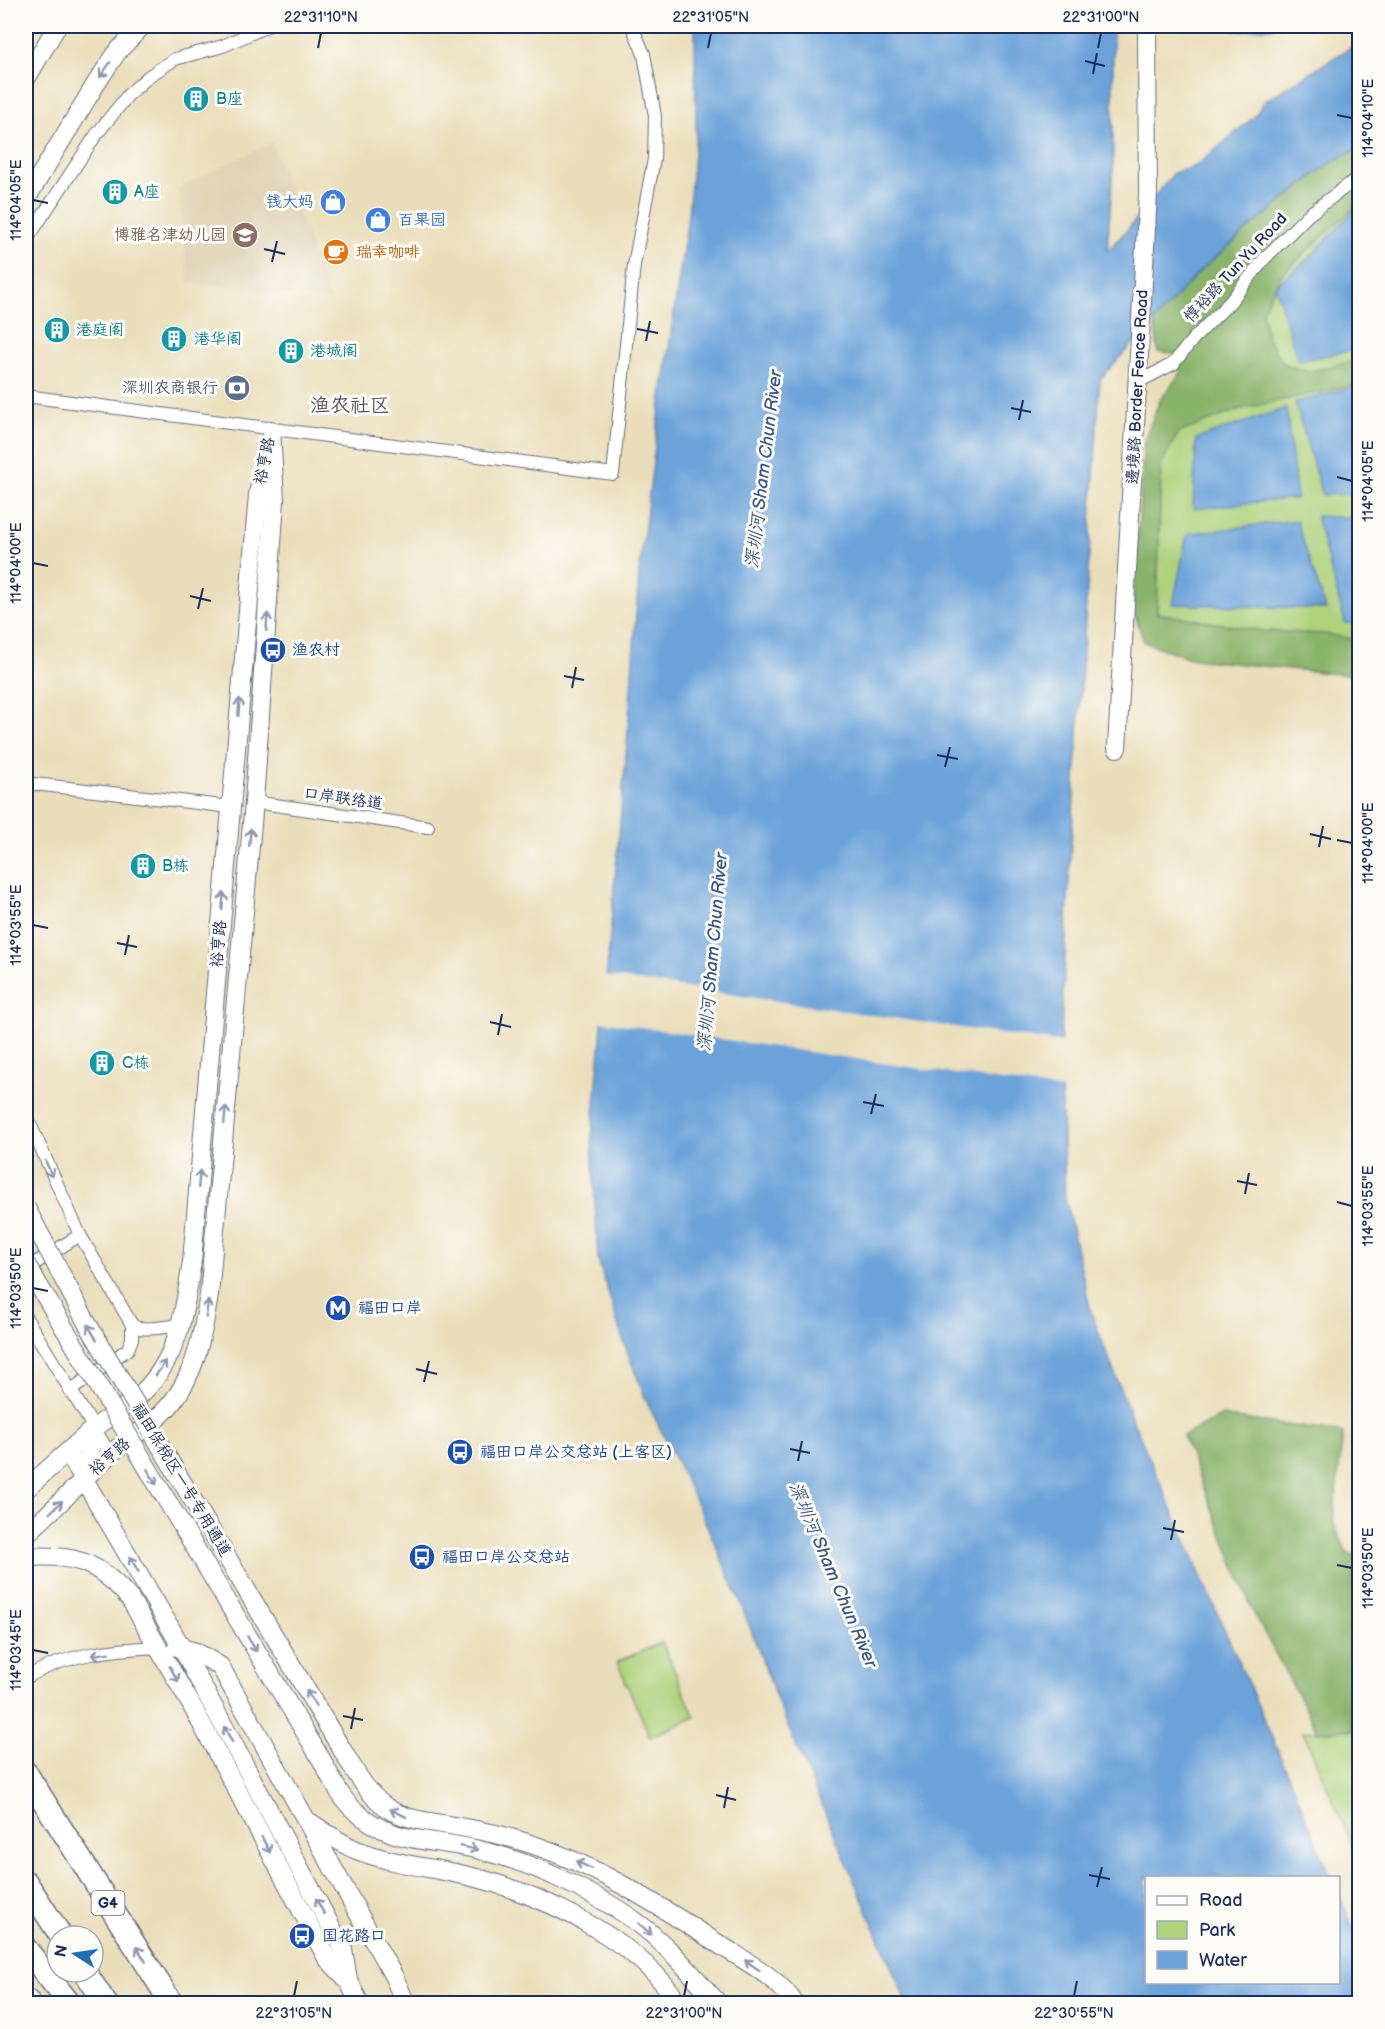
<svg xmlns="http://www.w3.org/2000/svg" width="1385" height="2029" font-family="'Balsamiq Sans','LXGW WenKai TC',sans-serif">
  <rect width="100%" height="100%" fill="#fdfcf7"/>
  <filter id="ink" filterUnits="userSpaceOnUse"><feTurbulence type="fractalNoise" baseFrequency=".0167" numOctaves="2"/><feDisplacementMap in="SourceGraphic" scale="12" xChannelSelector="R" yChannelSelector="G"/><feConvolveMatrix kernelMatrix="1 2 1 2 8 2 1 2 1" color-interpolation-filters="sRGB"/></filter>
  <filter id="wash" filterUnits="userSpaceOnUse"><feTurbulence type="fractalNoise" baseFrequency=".008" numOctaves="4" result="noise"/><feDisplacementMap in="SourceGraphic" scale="24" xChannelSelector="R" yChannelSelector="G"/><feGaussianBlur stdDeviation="1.35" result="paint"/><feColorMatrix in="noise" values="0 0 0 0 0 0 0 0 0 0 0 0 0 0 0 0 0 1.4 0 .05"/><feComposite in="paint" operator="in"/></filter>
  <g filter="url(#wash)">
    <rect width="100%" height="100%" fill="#eadeba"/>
    <!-- built -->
    <path fill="#dfd3b6" d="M272 142 331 301 188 282 178 188Z"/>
    <!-- green -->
    <g fill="#aed17b" stroke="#64806c" stroke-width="1.5">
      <path d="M1359 192V655L1158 622 1155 593 1161 461 1278 274Z"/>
      <path d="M662 1642 695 1717 650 1737 617 1662Z"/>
      <path d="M1359 1727V1860L1303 1732Z"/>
    </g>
    <!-- forest -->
    <g fill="#8ab36b" stroke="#527164" stroke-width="1.5">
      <path d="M1359 148V203L1281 275 1262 311 1267 337 1284 364 1307 372 1359 360V384L1240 409 1178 433 1161 465 1157 613 1264 631 1325 634 1359 640V676L1193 659 1144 642 1133 609 1144 441 1160 400 1180 374V354L1158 352 1154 320 1201 270 1253 225 1327 165Z"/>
      <path d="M1221 1416 1343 1433 1333 1522 1347 1553 1359 1556V1729L1318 1732 1254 1614 1183 1436Z"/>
    </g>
    <!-- water -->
    <g fill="#6aa2d9" stroke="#42689c" stroke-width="1.5">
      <path d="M695 26H1113V171L1107 251 1127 230 1174 173 1196 166 1254 117 1265 101 1359 42V148L1327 165 1253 225 1201 270 1100 379 1070 863 1060 1052 1065 1198 1091 1312 1130 1414 1287 1772 1331 1877 1146 1878V1982H1338L1339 1894 1359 1942V2003H907L781 1710 740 1601 701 1512 647 1402 624 1343 598 1260 592 1139 628 732 639 573 657 430 688 216 696 133Z"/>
      <path d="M1234 26H1274L1271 28 1234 31Z"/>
      <path d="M1359 205V349L1298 361 1275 286 1312 255Z"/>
      <path d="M1359 386V494L1322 495 1295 402Z"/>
      <path d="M1286 408 1297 498 1193 509 1196 439Z"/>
      <path d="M1316 516 1359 518V624L1345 623Z"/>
      <path d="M1296 520 1326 609 1173 604 1187 534Z"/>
    </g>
    <!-- pier -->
    <path fill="#eadeba" d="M604 976 1064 1043V1090L600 1021Z"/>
  </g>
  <g filter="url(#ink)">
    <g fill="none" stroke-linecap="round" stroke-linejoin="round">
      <defs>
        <g id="street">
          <path d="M26 241 96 135 128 95 149 76 175 59 223 46 267 26"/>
          <path d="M1138 382 1173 364 1194 338 1230 302 1265 258 1308 215 1360 176"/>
          <path d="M26 396 613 474 634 265 654 159 655 116 644 54 632 26"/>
          <path d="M26 783 231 807"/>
          <path d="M254 802 428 827"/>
          <path d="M26 1115 80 1235 132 1325C141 1333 167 1325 181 1326"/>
          <path d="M26 1269 80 1235"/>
          <path d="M26 1318 110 1454"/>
          <path d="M70 1391 128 1349 132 1339V1325"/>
          <path d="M26 1678C64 1654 114 1649 158 1647"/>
        </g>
        <g id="secondary">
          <path d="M26 79 57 26"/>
          <path d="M26 199 97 82 118 51 142 26"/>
          <path d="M1117 748 1148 193 1147 26"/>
          <path d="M68 1452 182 1648 343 1949 348 1980"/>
          <path d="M85 1479 93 1429C109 1417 128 1406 142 1393 179 1358 185 1309 192 1261L258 495 266 454"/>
          <path d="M26 1489 93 1429"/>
          <path d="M26 1534C55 1509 81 1481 109 1455 124 1442 141 1432 156 1419 193 1388 202 1340 209 1295L254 802 275 500 271 430"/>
          <path d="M26 1557C74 1554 98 1561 130 1599L192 1706 327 1958 348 1980 360 2004"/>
          <path d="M177 1647 196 1652 220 1666 394 1977 406 2004"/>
          <path d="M341 1748C355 1771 368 1797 392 1811 410 1820 429 1822 449 1825 470 1829 491 1832 511 1838 587 1859 652 1901 717 1943 743 1960 778 1977 795 2004"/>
          <path d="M321 1759C330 1775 339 1796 353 1809 386 1839 413 1838 454 1845 487 1850 520 1861 550 1874 580 1888 611 1903 638 1923 668 1945 693 1976 719 2004"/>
          <path d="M311 1823C325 1832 339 1842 354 1849 398 1867 446 1868 491 1882 557 1902 641 1944 679 2004"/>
        </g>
        <g id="highway">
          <path d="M26 1773 172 2004"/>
          <path d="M26 1882 61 1936"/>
          <path d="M26 1949 70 2004"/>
          <path d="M85 1972 106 2004"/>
          <path d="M26 2000 30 2004"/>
        </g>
      </defs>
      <!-- street casing -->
      <use href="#street" stroke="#636c7e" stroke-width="14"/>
      <!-- secondary casing -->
      <use href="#secondary" stroke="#636c7e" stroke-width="20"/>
      <!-- highway casing -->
      <use href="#highway" stroke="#636c7e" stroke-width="25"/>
      <!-- street -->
      <use href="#street" stroke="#fff" stroke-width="12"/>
      <!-- secondary -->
      <use href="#secondary" stroke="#fff" stroke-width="18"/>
      <!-- highway -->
      <use href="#highway" stroke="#fff" stroke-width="22"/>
      <defs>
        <g id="secondary-bridge">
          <path d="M26 1208 87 1323 341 1748"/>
          <path d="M26 1264 321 1759"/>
        </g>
      </defs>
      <!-- secondary-bridge casing -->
      <use href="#secondary-bridge" stroke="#636c7e" stroke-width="20" stroke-linecap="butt"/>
      <!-- secondary-bridge -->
      <use href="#secondary-bridge" stroke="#fff" stroke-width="18"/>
    </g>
    <!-- one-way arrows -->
    <defs><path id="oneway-shaft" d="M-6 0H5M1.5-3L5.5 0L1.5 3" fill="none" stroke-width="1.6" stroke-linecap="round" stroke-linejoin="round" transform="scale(1.5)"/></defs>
    <g stroke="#8d97ae">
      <use href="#oneway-shaft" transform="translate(105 70) rotate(125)"/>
      <use href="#oneway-shaft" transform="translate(267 622) rotate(-86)"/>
      <use href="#oneway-shaft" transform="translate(239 707) rotate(-85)"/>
      <use href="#oneway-shaft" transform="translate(250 837) rotate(-85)"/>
      <use href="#oneway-shaft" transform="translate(223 901) rotate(-85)"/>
      <use href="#oneway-shaft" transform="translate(225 1115) rotate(-85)"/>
      <use href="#oneway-shaft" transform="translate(49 1169) rotate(66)"/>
      <use href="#oneway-shaft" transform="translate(199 1179) rotate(-85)"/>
      <use href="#oneway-shaft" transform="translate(207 1309) rotate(-82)"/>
      <use href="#oneway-shaft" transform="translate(92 1332) rotate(-121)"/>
      <use href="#oneway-shaft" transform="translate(161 1368) rotate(-55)"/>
      <use href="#oneway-shaft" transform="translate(152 1477) rotate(59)"/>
      <use href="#oneway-shaft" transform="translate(56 1507) rotate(-44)"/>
      <use href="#oneway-shaft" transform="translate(134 1564) rotate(-120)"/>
      <use href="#oneway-shaft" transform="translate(252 1644) rotate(59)"/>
      <use href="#oneway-shaft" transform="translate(100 1654) rotate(171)"/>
      <use href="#oneway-shaft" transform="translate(174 1674) rotate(60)"/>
      <use href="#oneway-shaft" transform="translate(311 1698) rotate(-121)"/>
      <use href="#oneway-shaft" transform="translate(228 1734) rotate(-118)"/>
      <use href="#oneway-shaft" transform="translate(398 1813) rotate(-154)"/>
      <use href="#oneway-shaft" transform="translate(266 1845) rotate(62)"/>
      <use href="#oneway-shaft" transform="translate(469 1848) rotate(12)"/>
      <use href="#oneway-shaft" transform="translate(584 1865) rotate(-155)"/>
      <use href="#oneway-shaft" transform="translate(320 1906) rotate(-118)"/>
      <use href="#oneway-shaft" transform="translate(645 1929) rotate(41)"/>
      <use href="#oneway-shaft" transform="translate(141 1954) rotate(-122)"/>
      <use href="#oneway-shaft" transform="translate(752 1965) rotate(-145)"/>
    </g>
  </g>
  <!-- ticks -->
  <path fill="none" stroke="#1b2f5e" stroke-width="2" d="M318 48 321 33M708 48 711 33M1098 48 1101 33M1085 61 1105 66M1093 74 1097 53M1337 115 1352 118M33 200 48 203M264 249 285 254M272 262 277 241M637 329 658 333M646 341 650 321M1011 408 1031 412M1019 420 1023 400M1337 477 1352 481M33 563 48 566M190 596 211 601M198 609 203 588M564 676 584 680M572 688 576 667M937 755 958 759M945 767 950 747M1310 834 1331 839M1337 840 1352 843M1319 847 1323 826M33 925 48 928M117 943 137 947M125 955 129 935M490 1022 511 1027M498 1035 502 1014M863 1102 884 1106M871 1114 876 1094M1237 1181 1257 1185M1245 1194 1249 1173M1337 1202 1352 1206M33 1288 48 1291M416 1369 437 1374M424 1382 429 1361M790 1449 810 1453M798 1461 802 1441M1163 1528 1184 1532M1171 1540 1175 1520M1337 1565 1352 1568M33 1650 48 1653M343 1716 363 1720M351 1729 355 1708M716 1795 736 1800M724 1808 728 1787M1089 1875 1110 1879M1097 1887 1102 1867M294 1996 297 1981M684 1996 687 1981M1074 1996 1077 1981"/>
  <!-- icons -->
  <defs>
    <symbol id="building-disc" viewBox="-11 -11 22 22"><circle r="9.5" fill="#0f9aa8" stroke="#fdfcf7"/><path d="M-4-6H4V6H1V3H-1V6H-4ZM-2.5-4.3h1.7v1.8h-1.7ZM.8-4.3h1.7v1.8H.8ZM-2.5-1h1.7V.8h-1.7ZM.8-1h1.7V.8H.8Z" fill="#fff"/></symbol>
    <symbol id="shop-disc" viewBox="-11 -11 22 22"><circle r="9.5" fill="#3f7fe0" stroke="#fdfcf7"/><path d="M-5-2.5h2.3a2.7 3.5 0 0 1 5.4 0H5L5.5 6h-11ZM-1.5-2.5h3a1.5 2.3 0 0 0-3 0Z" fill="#fff"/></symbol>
    <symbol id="school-disc" viewBox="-11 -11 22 22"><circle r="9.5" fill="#8d6e63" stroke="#fdfcf7"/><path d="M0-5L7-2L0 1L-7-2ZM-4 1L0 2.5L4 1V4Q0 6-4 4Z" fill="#fff"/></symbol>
    <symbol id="cafe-disc" viewBox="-11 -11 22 22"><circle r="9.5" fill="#e8710a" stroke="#fdfcf7"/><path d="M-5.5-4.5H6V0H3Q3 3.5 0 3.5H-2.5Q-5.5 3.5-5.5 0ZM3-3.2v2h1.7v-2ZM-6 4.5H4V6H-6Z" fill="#fff"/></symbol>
    <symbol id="bank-disc" viewBox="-11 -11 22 22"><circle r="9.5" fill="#5c6f8a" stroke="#fdfcf7"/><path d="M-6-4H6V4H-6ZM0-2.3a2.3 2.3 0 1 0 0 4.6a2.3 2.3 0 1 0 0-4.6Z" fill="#fff"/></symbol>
    <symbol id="bus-disc" viewBox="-11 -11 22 22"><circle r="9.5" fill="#1a4fb4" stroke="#fdfcf7"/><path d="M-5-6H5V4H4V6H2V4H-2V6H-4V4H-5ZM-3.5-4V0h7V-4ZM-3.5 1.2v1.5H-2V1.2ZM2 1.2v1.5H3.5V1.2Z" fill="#fff"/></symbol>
    <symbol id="metro-disc" viewBox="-11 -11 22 22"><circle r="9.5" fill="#1a4fb4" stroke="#fdfcf7"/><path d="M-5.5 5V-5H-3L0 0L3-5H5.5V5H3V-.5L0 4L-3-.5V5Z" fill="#fff"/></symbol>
  </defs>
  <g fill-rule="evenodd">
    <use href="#building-disc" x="181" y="84" width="30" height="30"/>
    <use href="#building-disc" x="100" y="177" width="30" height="30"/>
    <use href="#shop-disc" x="318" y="187" width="30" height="30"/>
    <use href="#shop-disc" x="363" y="205" width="30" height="30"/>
    <use href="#school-disc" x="230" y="220" width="30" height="30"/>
    <use href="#cafe-disc" x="321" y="237" width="30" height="30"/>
    <use href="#building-disc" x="42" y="315" width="30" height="30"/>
    <use href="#building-disc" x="159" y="324" width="30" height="30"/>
    <use href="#building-disc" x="276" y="336" width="30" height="30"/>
    <use href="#bank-disc" x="222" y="373" width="30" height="30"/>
    <use href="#bus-disc" x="258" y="635" width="30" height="30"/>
    <use href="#building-disc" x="128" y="851" width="30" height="30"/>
    <use href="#building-disc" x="87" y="1048" width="30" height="30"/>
    <use href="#metro-disc" x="323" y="1293" width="30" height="30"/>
    <use href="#bus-disc" x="445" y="1437" width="30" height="30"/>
    <use href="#bus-disc" x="407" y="1542" width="30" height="30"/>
    <use href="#bus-disc" x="287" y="1921" width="30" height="30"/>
  </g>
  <g text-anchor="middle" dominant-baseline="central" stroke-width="6" stroke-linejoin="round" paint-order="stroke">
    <!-- shield labels -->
    <rect fill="#fdfcf7" stroke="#5f6c8c" stroke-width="1.5" x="91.5" y="1891" width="33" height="24" rx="4.5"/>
    <g font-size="15" font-weight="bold" fill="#1b2f5e">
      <text x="108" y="1903">G4</text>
    </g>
    <!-- culture labels -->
    <g font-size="16" fill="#0d838f" stroke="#fdfcf7" text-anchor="start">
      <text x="216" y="99">B座</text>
      <text x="134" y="192">A座</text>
      <text x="76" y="330">港庭阁</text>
      <text x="194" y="339">港华阁</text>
      <text x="310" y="351">港城阁</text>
      <text x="162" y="866">B栋</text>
      <text x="122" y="1063">C栋</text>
    </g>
    <!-- shop labels -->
    <g font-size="16" fill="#366cbe" stroke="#fdfcf7" text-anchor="end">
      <text x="314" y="202">钱大妈</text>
      <text x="398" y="220" text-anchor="start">百果园</text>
    </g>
    <!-- education labels -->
    <g font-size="16" fill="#785e54" stroke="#fdfcf7" text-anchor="end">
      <text x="226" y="235">博雅名津幼儿园</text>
    </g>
    <!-- food labels -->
    <g font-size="16" fill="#c56008" stroke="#fdfcf7" text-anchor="start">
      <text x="356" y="252">瑞幸咖啡</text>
    </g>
    <!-- street labels -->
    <g font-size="16" fill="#1b2f5e" stroke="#fdfcf7">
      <text transform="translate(1236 268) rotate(-47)">惇裕路 Tun Yu Road</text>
      <text transform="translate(1138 387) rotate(-87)">邊境路 Border Fence Road</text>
      <text transform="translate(265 461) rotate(-78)">裕亨路</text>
      <text transform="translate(343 799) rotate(8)">口岸联络道</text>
      <text transform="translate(219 944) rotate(-85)">裕亨路</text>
      <text transform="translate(110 1457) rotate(-41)">裕亨路</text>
      <text transform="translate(181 1480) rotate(59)">福田保税区一号专用通道</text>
    </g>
    <!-- service labels -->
    <g font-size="16" fill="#4e5e75" stroke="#fdfcf7" text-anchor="end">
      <text x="218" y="388">深圳农商银行</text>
    </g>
    <!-- transit labels -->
    <g font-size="16" fill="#164399" stroke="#fdfcf7" text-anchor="start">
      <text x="292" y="650">渔农村</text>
      <text x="358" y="1308">福田口岸</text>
      <text x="480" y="1452">福田口岸公交总站 (上客区)</text>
      <text x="442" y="1557">福田口岸公交总站</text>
      <text x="322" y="1936">国花路口</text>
    </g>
    <!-- water labels -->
    <g font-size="18" font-style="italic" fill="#375789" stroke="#fdfcf7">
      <text transform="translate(764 469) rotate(-83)">深圳河 Sham Chun River</text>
      <text transform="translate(713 952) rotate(-85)">深圳河 Sham Chun River</text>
      <text transform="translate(833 1575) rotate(67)">深圳河 Sham Chun River</text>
    </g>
    <!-- quarter labels -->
    <g font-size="20" fill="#565567" stroke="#fdfcf7">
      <text x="350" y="406">渔农社区</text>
    </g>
  </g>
  <!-- margin -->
  <rect width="1385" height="2029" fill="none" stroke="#fdfcf7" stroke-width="66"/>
  <!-- legend -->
  <rect x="1145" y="1876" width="195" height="108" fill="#fdfcf7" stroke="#a3aaba" stroke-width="1.5"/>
  <rect x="1157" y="1896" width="30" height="9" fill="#ffffff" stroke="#a3aaba" stroke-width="1.5"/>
  <text x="1199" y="1906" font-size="18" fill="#1b2f5e">Road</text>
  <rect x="1157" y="1921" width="30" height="18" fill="#aed17b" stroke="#a3aaba" stroke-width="1.5"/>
  <text x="1199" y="1936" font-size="18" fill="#1b2f5e">Park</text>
  <rect x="1157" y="1951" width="30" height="18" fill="#6aa2d9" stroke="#a3aaba" stroke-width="1.5"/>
  <text x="1199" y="1966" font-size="18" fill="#1b2f5e">Water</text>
  <!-- north arrow -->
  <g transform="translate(75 1954) rotate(282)"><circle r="28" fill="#fdfcf7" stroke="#a3aaba" stroke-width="1.5"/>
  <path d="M0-4.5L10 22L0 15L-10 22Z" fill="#1f6fb2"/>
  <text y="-9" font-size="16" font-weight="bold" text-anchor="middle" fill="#1b2f5e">N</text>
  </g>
  <rect x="33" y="33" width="1319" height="1963" fill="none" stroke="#1b2f5e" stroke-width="2"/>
  <g font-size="15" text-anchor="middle" fill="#1b2f5e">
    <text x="321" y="22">22°31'10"N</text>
    <text x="711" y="22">22°31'05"N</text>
    <text x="1101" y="22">22°31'00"N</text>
    <text transform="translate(1368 118) rotate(-90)" y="5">114°04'10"E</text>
    <text transform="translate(16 200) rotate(-90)" y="5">114°04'05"E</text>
    <text transform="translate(1368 481) rotate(-90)" y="5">114°04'05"E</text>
    <text transform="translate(16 563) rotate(-90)" y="5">114°04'00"E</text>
    <text transform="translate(1368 843) rotate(-90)" y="5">114°04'00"E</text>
    <text transform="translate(16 925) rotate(-90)" y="5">114°03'55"E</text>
    <text transform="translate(1368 1206) rotate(-90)" y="5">114°03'55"E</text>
    <text transform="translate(16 1288) rotate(-90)" y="5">114°03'50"E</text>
    <text transform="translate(1368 1568) rotate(-90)" y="5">114°03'50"E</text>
    <text transform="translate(16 1650) rotate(-90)" y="5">114°03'45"E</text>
    <text x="294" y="2018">22°31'05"N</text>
    <text x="684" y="2018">22°31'00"N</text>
    <text x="1074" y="2018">22°30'55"N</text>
  </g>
</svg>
